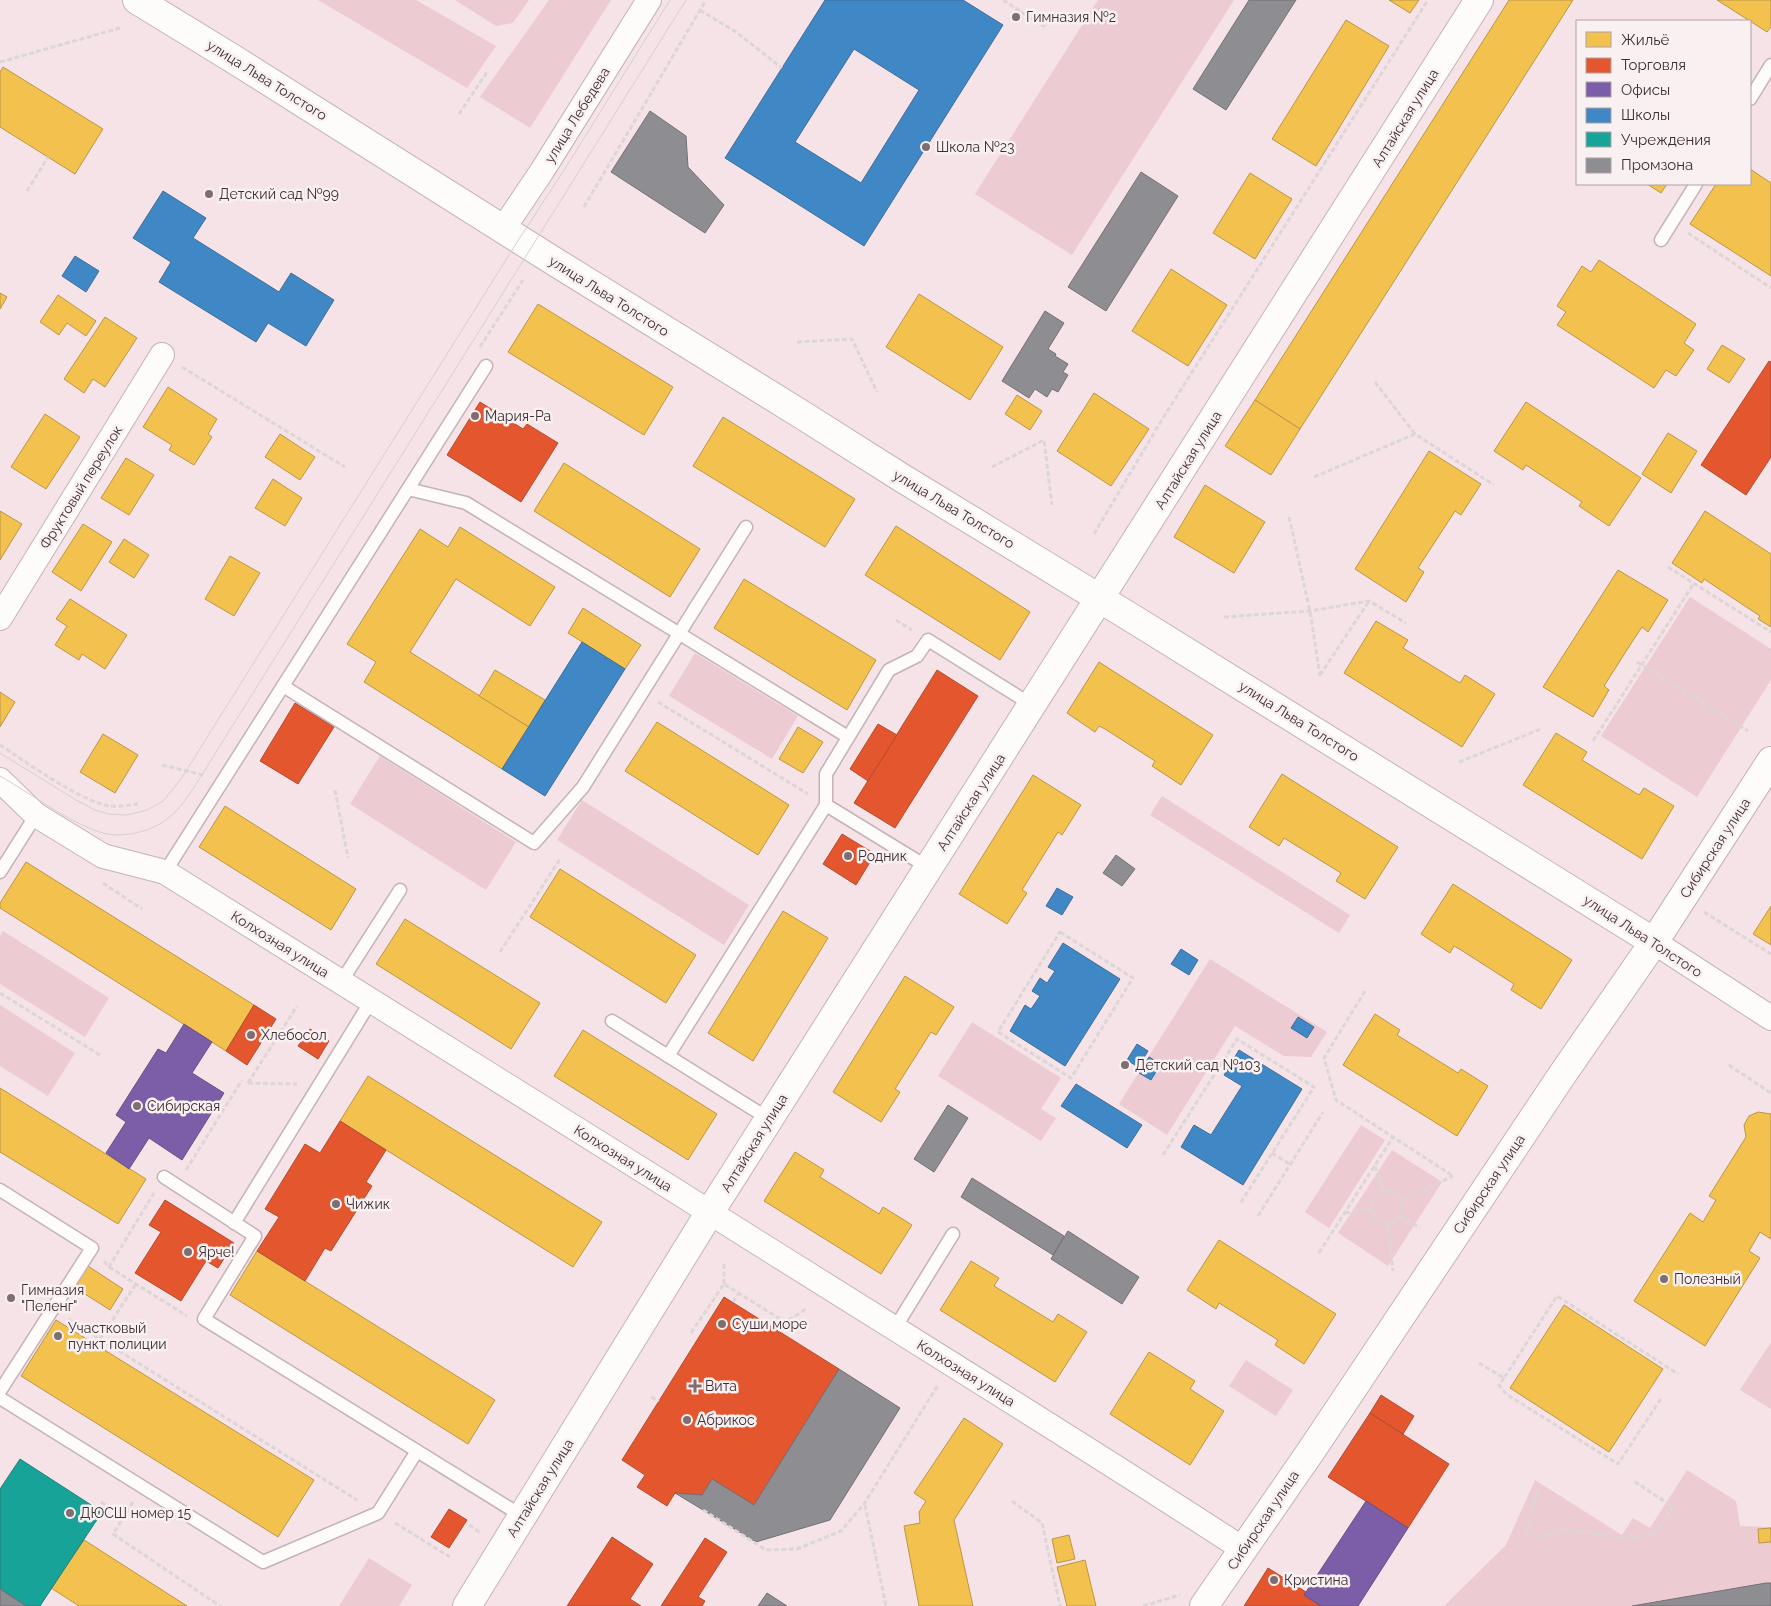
<svg xmlns="http://www.w3.org/2000/svg" width="1771" height="1606" font-family="Raleway,sans-serif">
  <rect width="100%" height="100%" fill="#f6e3e7"/>
  <!-- green -->
  <g fill="#edcbd3">
    <path d="M318 0H416L496 46 467 88Z"/>
    <path d="M455 0H529L513 23 496 26Z"/>
    <path d="M549 0H611L530 128 480 97Z"/>
    <path d="M1098 0H1234L1072 255 975 194Z"/>
    <path d="M1690 597 1771 649V680L1697 797 1601 736Z"/>
    <path d="M695 653 798 716 772 759 669 696Z"/>
    <path d="M380 756 516 842 486 890 350 804Z"/>
    <path d="M1162 796 1350 915 1339 933 1150 815Z"/>
    <path d="M582 800 749 905 724 945 557 840Z"/>
    <path d="M3 931 109 998 85 1037 0 984V936Z"/>
    <path d="M1210 959 1327 1032 1311 1057 1284 1056 1235 1026 1167 1135 1119 1104Z"/>
    <path d="M0 1005 75 1053 48 1096 0 1066Z"/>
    <path d="M972 1022 1061 1078 1041 1109 1056 1118 1041 1141 938 1076Z"/>
    <path d="M1361 1125 1385 1140 1329 1228 1305 1212Z"/>
    <path d="M1392 1150 1442 1182 1388 1266 1338 1233Z"/>
    <path d="M1771 1342V1409L1740 1390Z"/>
    <path d="M1246 1360 1293 1390 1276 1416 1229 1386Z"/>
    <path d="M1687 1470 1736 1501 1740 1526 1771 1527V1583L1632 1606H1444L1506 1545 1535 1480 1622 1535 1633 1518 1650 1528Z"/>
    <path d="M369 1558 412 1585 399 1606H339Z"/>
  </g>
  <!-- homes -->
  <g fill="#f2c14e" stroke="#bc9546">
    <path d="M1389 0H1419L1410 13Z"/>
    <path d="M1509 0H1573L1300 429 1255 400Z"/>
    <path d="M1717 0H1771V27L1767 32Z"/>
    <path d="M1346 20 1389 46 1316 166 1272 139Z"/>
    <path d="M3 67 103 129 75 174 0 127V72Z"/>
    <path d="M1750 169 1771 183V276L1690 224 1716 184H1750Z"/>
    <path d="M1250 173 1292 199 1255 259 1213 233Z"/>
    <path d="M1647 184H1667L1661 193Z"/>
    <path d="M1599 260 1696 324 1684 343 1694 350 1676 376 1666 370 1654 388 1557 325 1566 312 1557 306 1582 266 1591 272Z"/>
    <path d="M1171 269 1227 305 1188 366 1132 331Z"/>
    <path d="M0 293 7 297 0 309Z"/>
    <path d="M919 294 1003 347 970 400 886 347Z"/>
    <path d="M58 295 96 321 86 336 67 323 59 335 40 322Z"/>
    <path d="M538 304 673 387 644 435 508 352Z"/>
    <path d="M105 317 137 338 105 387 93 379 84 393 64 379Z"/>
    <path d="M1722 345 1745 359 1729 383 1707 369Z"/>
    <path d="M168 387 217 419 208 434 212 437 194 465 169 450 172 445 143 427Z"/>
    <path d="M1094 393 1149 429 1111 486 1057 451Z"/>
    <path d="M1017 395 1042 411 1030 430 1005 414Z"/>
    <path d="M1255 400 1300 429 1271 475 1225 446Z"/>
    <path d="M1526 402 1641 478 1609 526 1579 506 1582 502 1526 465 1523 470 1494 451Z"/>
    <path d="M45 414 80 437 46 489 11 467Z"/>
    <path d="M723 417 855 499 825 547 693 466Z"/>
    <path d="M1668 433 1697 451 1671 493 1642 474Z"/>
    <path d="M280 434 315 457 300 480 265 457Z"/>
    <path d="M1429 451 1481 484 1461 515 1455 511 1418 568 1424 572 1406 602 1355 569Z"/>
    <path d="M126 458 154 475 129 515 101 498Z"/>
    <path d="M564 463 700 549 670 597 534 511Z"/>
    <path d="M273 479 302 498 285 526 255 508Z"/>
    <path d="M1205 485 1265 522 1234 573 1174 537Z"/>
    <path d="M0 511 22 524 0 560Z"/>
    <path d="M1705 511 1771 554V627L1758 619 1760 616 1704 579 1702 583 1672 563Z"/>
    <path d="M83 524 112 542 81 591 52 572Z"/>
    <path d="M896 526 1030 612 1000 660 865 575Z"/>
    <path d="M460 527 555 587 530 626 456 579 410 652 529 727 502 769 364 682 376 662 347 644 420 529 448 547Z"/>
    <path d="M124 539 149 555 134 578 109 562Z"/>
    <path d="M230 556 260 573 234 616 205 599Z"/>
    <path d="M1618 570 1668 600 1648 632 1642 627 1632 642 1604 686 1609 690 1593 717 1543 687Z"/>
    <path d="M744 579 876 660 847 710 714 628Z"/>
    <path d="M70 599 127 635 105 669 82 654 79 660 55 645 67 626 56 619Z"/>
    <path d="M583 608 641 645 625 669 568 633Z"/>
    <path d="M1376 621 1408 640 1403 648 1460 683 1465 675 1495 694 1462 747 1344 673Z"/>
    <path d="M1099 662 1213 735 1181 785 1152 766 1155 761 1105 729 1099 726 1095 732 1067 713Z"/>
    <path d="M495 670 545 700 529 727 479 696Z"/>
    <path d="M0 692 15 702 0 727Z"/>
    <path d="M657 722 789 805 758 855 625 771Z"/>
    <path d="M798 727 823 742 803 773 779 759Z"/>
    <path d="M1556 733 1587 752 1582 760 1639 795 1644 788 1674 806 1642 859 1523 785Z"/>
    <path d="M103 734 138 755 115 793 80 772Z"/>
    <path d="M1282 774 1398 847 1365 899 1336 881 1341 873 1284 838 1279 846 1249 827Z"/>
    <path d="M1033 775 1081 805 1062 835 1058 832 1053 840 1022 890 1027 893 1007 924 959 894Z"/>
    <path d="M225 806 356 889 331 930 199 847Z"/>
    <path d="M26 862 254 1005 226 1051 0 908V903Z"/>
    <path d="M560 869 696 955 666 1003 530 917Z"/>
    <path d="M1453 884 1572 960 1541 1009 1511 990 1514 984 1461 950 1454 946 1450 953 1421 934Z"/>
    <path d="M1771 906V945L1753 934Z"/>
    <path d="M783 911 828 938 753 1061 708 1033Z"/>
    <path d="M405 919 540 1003 511 1049 376 964Z"/>
    <path d="M905 976 954 1007 936 1035 931 1032 895 1089 900 1092 881 1122 833 1092Z"/>
    <path d="M1375 1014 1400 1030 1397 1035 1405 1040 1458 1073 1461 1069 1488 1086 1457 1136 1343 1065Z"/>
    <path d="M583 1030 717 1114 688 1160 554 1076Z"/>
    <path d="M368 1076 602 1222 573 1267 340 1121Z"/>
    <path d="M0 1088 146 1179 118 1224 0 1152Z"/>
    <path d="M1758 1112 1771 1114V1239L1760 1232 1749 1251 1760 1258 1705 1346 1634 1301 1690 1213 1703 1222 1716 1200 1709 1196 1746 1137 1744 1125 1749 1116Z"/>
    <path d="M795 1152 824 1170 820 1177 879 1214 883 1207 912 1225 881 1274 764 1201Z"/>
    <path d="M1219 1240 1336 1314 1304 1364 1275 1345 1278 1340 1219 1303 1216 1309 1187 1290Z"/>
    <path d="M257 1251 495 1400 468 1444 230 1295Z"/>
    <path d="M971 1261 999 1278 994 1286 1053 1322 1058 1314 1087 1332 1055 1382 940 1310Z"/>
    <path d="M88 1266 123 1289 110 1310 74 1287Z"/>
    <path d="M1564 1305 1663 1369 1609 1452 1510 1388Z"/>
    <path d="M56 1320 314 1480 278 1537 21 1376Z"/>
    <path d="M1149 1352 1195 1381 1190 1389 1224 1411 1190 1465 1110 1414Z"/>
    <path d="M964 1418 1003 1444 954 1520 973 1606H919L904 1526 920 1523 919 1512 926 1501 914 1493Z"/>
    <path d="M1771 1528V1542L1759 1543 1758 1529Z"/>
    <path d="M1069 1535 1075 1559 1057 1563 1052 1539Z"/>
    <path d="M84 1540 92 1545 187 1606H79L51 1588Z"/>
    <path d="M1085 1560 1096 1606H1067L1057 1567Z"/>
  </g>
  <!-- shops -->
  <g fill="#e4572e" stroke="#b24b2f">
    <path d="M1769 361 1771 362V457L1746 495 1701 465Z"/>
    <path d="M480 402 523 429 527 424 558 443 521 502 447 455Z"/>
    <path d="M937 670 978 696 895 828 854 803Z"/>
    <path d="M295 703 334 727 298 784 260 761Z"/>
    <path d="M878 724 897 735 868 781 850 769Z"/>
    <path d="M842 834 875 854 856 885 823 864Z"/>
    <path d="M254 1005 276 1019 247 1065 226 1051Z"/>
    <path d="M310 1029 329 1041 318 1059 298 1046Z"/>
    <path d="M340 1121 386 1150 366 1182 372 1186 331 1251 325 1248 305 1281 257 1251 279 1217 265 1209 305 1144 320 1153Z"/>
    <path d="M165 1200 234 1243 218 1268 206 1261 181 1301 135 1273 161 1232 149 1225Z"/>
    <path d="M724 1297 839 1369 754 1505 712 1479 702 1495 675 1493 667 1506 637 1487 645 1475 622 1460Z"/>
    <path d="M1381 1395 1414 1416 1403 1434 1370 1413Z"/>
    <path d="M1370 1413 1449 1464 1408 1528 1328 1477Z"/>
    <path d="M449 1509 467 1520 449 1548 431 1537Z"/>
    <path d="M612 1537 653 1564 630 1599 641 1606H567Z"/>
    <path d="M705 1538 727 1552 698 1597 705 1601 702 1606H661Z"/>
    <path d="M1268 1568 1306 1592 1304 1595 1321 1606H1244Z"/>
  </g>
  <!-- offices -->
  <g fill="#7b5ea7" stroke="#695084">
    <path d="M184 1024 212 1042 192 1073 224 1093 182 1160 149 1138 129 1169 106 1153 126 1122 116 1115 158 1049 166 1053Z"/>
    <path d="M1366 1501 1408 1528 1358 1606H1321L1304 1595Z"/>
  </g>
  <!-- schools -->
  <g fill="#3f88c5" stroke="#3f6d99" fill-rule="evenodd">
    <path d="M825 0H963L1003 25 864 246 725 158ZM854 49 919 90 861 183 795 142Z"/>
    <path d="M163 191 206 218 193 238 279 292 291 273 334 300 306 346 268 323 256 342 159 282 171 262 133 238Z"/>
    <path d="M75 256 99 271 86 292 62 276Z"/>
    <path d="M582 642 625 669 545 796 502 769Z"/>
    <path d="M1057 888 1073 897 1062 915 1046 906Z"/>
    <path d="M1063 943 1120 979 1065 1066 1010 1031 1025 1005 1031 1009 1040 996 1032 991 1040 978 1047 983 1055 971 1048 967Z"/>
    <path d="M1181 949 1198 960 1189 975 1171 964Z"/>
    <path d="M1298 1017 1314 1027 1307 1038 1291 1028Z"/>
    <path d="M1137 1044 1148 1051 1138 1067 1127 1060Z"/>
    <path d="M1239 1050 1302 1089 1243 1185 1181 1147 1194 1125 1211 1135 1242 1086 1224 1075Z"/>
    <path d="M1149 1057 1161 1064 1151 1080 1139 1073Z"/>
    <path d="M1076 1084 1142 1125 1127 1148 1061 1106Z"/>
  </g>
  <!-- public -->
  <path fill="#17a398" stroke="#238079" d="M20 1459 102 1512 40 1606H26L0 1589V1489Z"/>
  <!-- industry -->
  <g fill="#8d8d92" stroke="#757075">
    <path d="M1249 0H1296L1226 110 1193 89Z"/>
    <path d="M650 111 686 136 688 167 724 205 705 233 611 172Z"/>
    <path d="M1141 172 1178 196 1106 311 1068 287Z"/>
    <path d="M1045 311 1064 323 1048 349 1056 354 1055 356 1068 364 1063 372 1068 375 1058 392 1052 389 1047 397 1035 389 1029 398 1002 381Z"/>
    <path d="M1116 855 1135 869 1122 886 1103 873Z"/>
    <path d="M948 1105 968 1118 934 1172 914 1159Z"/>
    <path d="M972 1178 1064 1236 1053 1255 961 1197Z"/>
    <path d="M1068 1231 1139 1277 1122 1304 1051 1259Z"/>
    <path d="M839 1369 900 1408 830 1520 756 1542 675 1493 702 1495 712 1479 754 1505Z"/>
    <path d="M1766 1583H1771V1606H1632Z"/>
    <path d="M0 1589 26 1606H0Z"/>
    <path d="M767 1593 787 1606H758Z"/>
  </g>
  <g fill="none" stroke-linecap="round" stroke-linejoin="round">
    <defs>
      <g id="lane">
        <path d="M1750 99 1771 65"/>
        <path d="M1661 240 1696 184"/>
        <path d="M408 489 466 503 848 737"/>
        <path d="M283 686 534 843 583 787 746 527"/>
        <path d="M826 805 929 868"/>
        <path d="M0 872 36 815"/>
        <path d="M165 872 486 366"/>
        <path d="M341 982 400 890"/>
        <path d="M612 1021 769 1119"/>
        <path d="M668 1056 826 805V774L889 670 917 656 928 640 1032 705"/>
        <path d="M164 1177 255 1236 204 1319 522 1516"/>
        <path d="M0 1190 92 1248 0 1391"/>
        <path d="M234 1223 371 1001"/>
        <path d="M895 1328 953 1234"/>
        <path d="M0 1398 263 1562 378 1513 417 1451"/>
      </g>
      <g id="street">
        <path d="M503 229 542 171 649 0"/>
        <path d="M0 618 162 355"/>
        <path d="M0 780 36 815 103 856 165 872 679 1193C867 1312 1057 1428 1243 1549"/>
        <path d="M1654 942 1771 1018"/>
      </g>
      <g id="secondary">
        <path d="M137 0 235 60 552 260 804 416 902 478 1135 620 1654 942"/>
        <path d="M467 1606 710 1212 1479 0"/>
        <path d="M1204 1606 1313 1448 1562 1075 1654 942 1771 761"/>
      </g>
    </defs>
    <!-- lane casing -->
    <use href="#lane" stroke="#c3b3b7" stroke-width="15"/>
    <!-- street casing -->
    <use href="#street" stroke="#c3b3b7" stroke-width="26"/>
    <!-- secondary casing -->
    <use href="#secondary" stroke="#c3b3b7" stroke-width="30"/>
    <!-- path -->
    <g stroke="#dcd6d7" stroke-width="3" stroke-dasharray="5 2.5" stroke-linecap="butt">
      <path d="M1003 0 1045 27"/>
      <path d="M700 10 736 32 782 68"/>
      <path d="M0 62 120 28"/>
      <path d="M459 114 487 72"/>
      <path d="M27 191 48 157"/>
      <path d="M584 207 706 0"/>
      <path d="M1688 233 1771 288"/>
      <path d="M797 342 852 339 877 392"/>
      <path d="M480 347 523 280"/>
      <path d="M182 367 345 467"/>
      <path d="M1375 382 1415 434"/>
      <path d="M992 467 1044 440 1052 505"/>
      <path d="M1314 477 1415 434 1494 485"/>
      <path d="M1289 517 1310 611 1320 676"/>
      <path d="M1094 534 1163 418 1428 0"/>
      <path d="M1668 567 1771 632"/>
      <path d="M1224 617 1310 611 1369 601 1406 623"/>
      <path d="M896 620 912 630"/>
      <path d="M1637 662 1748 731"/>
      <path d="M1320 675 1369 601"/>
      <path d="M658 702 808 794"/>
      <path d="M1593 741 1694 583"/>
      <path d="M0 745C25 761 84 804 111 806 119 807 129 805 138 804"/>
      <path d="M1459 762 1541 729"/>
      <path d="M162 765 203 775"/>
      <path d="M335 790 348 858"/>
      <path d="M103 883 142 909"/>
      <path d="M1704 912 1771 954"/>
      <path d="M1060 932 1133 978 1071 1078 998 1032Z"/>
      <path d="M500 952 560 859"/>
      <path d="M1365 991 1324 1058 1336 1100 1453 1176"/>
      <path d="M0 993 100 1055"/>
      <path d="M1729 1065 1771 1093"/>
      <path d="M248 1083 297 1006"/>
      <path d="M248 1083 297 1084"/>
      <path d="M1272 1153 1291 1165"/>
      <path d="M1163 1155 1237 1039 1314 1087 1240 1204"/>
      <path d="M1375 1166 1382 1191"/>
      <path d="M186 1170 242 1080"/>
      <circle cx="1387" cy="1207" r="16"/>
      <path d="M1402 1200 1453 1176"/>
      <path d="M1345 1213 1371 1209"/>
      <path d="M1258 1216 1323 1112"/>
      <path d="M1400 1216 1420 1228"/>
      <path d="M1388 1223 1393 1271"/>
      <path d="M1319 1253 1393 1137"/>
      <path d="M104 1261 109 1267 154 1193"/>
      <path d="M109 1267 187 1316"/>
      <path d="M724 1284V1263"/>
      <path d="M733 1302 739 1293"/>
      <path d="M68 1319 357 1500"/>
      <path d="M691 1333 724 1284 785 1322 806 1309"/>
      <path d="M100 1339 136 1284"/>
      <path d="M1479 1363 1504 1378 1557 1296 1678 1374"/>
      <path d="M1504 1378 1499 1385 1506 1394 1618 1464 1662 1397"/>
      <path d="M651 1397 659 1401"/>
      <path d="M1538 1491 1526 1531 1539 1537 1563 1530 1593 1533 1627 1539 1656 1533 1673 1507 1634 1481"/>
      <path d="M1012 1501 1042 1523 1060 1606"/>
      <path d="M101 1502 124 1515"/>
      <path d="M133 1502 113 1534 220 1606"/>
      <path d="M865 1505 886 1606"/>
      <path d="M703 1510 766 1550 797 1549 841 1531 864 1504 938 1385"/>
      <path d="M395 1523 450 1557"/>
      <path d="M469 1525 481 1533"/>
      <path d="M1143 1606 1180 1595"/>
    </g>
    <!-- lane -->
    <use href="#lane" stroke="#fefbfb" stroke-width="12"/>
    <!-- street -->
    <use href="#street" stroke="#fefbfb" stroke-width="24"/>
    <!-- secondary -->
    <use href="#secondary" stroke="#fefbfb" stroke-width="28"/>
    <!-- tram -->
    <g stroke="#d6cfd1" stroke-width="1">
      <path d="M0 753 76 800 95 810 109 814 127 815 147 810 163 801 181 779 519 239 566 167 670 0"/>
      <path d="M0 776C30 793 71 824 103 833 126 839 158 830 174 813 181 807 187 797 193 789L686 0"/>
    </g>
  </g>
  <!-- markers -->
  <g fill="#7e6d71" stroke="#f9f0f2" stroke-width="2">
    <circle cx="1016" cy="17" r="5"/>
    <circle cx="926" cy="147" r="5"/>
    <circle cx="209" cy="194" r="5"/>
    <circle cx="475" cy="416" r="5"/>
    <circle cx="848" cy="856" r="5"/>
    <circle cx="251" cy="1035" r="5"/>
    <circle cx="1125" cy="1065" r="5"/>
    <circle cx="137" cy="1106" r="5"/>
    <circle cx="336" cy="1204" r="5"/>
    <circle cx="188" cy="1252" r="5"/>
    <circle cx="1664" cy="1279" r="5"/>
    <circle cx="11" cy="1298" r="5"/>
    <circle cx="722" cy="1324" r="5"/>
    <circle cx="58" cy="1336" r="5"/>
    <path d="M692.5 1378.5h5v5h5v5h-5v5h-5v-5h-5v-5h5z"/>
    <circle cx="687" cy="1420" r="5"/>
    <circle cx="70" cy="1513" r="5"/>
    <circle cx="1274" cy="1580" r="5"/>
  </g>
  <g text-anchor="middle" dominant-baseline="central" stroke-width="5" stroke-linejoin="round" paint-order="stroke">
    <!-- poi labels -->
    <g font-size="14" fill="#3e2e32" stroke="#f9f0f2" text-anchor="start">
      <text x="1026" y="17">Гимназия №2</text>
      <text x="936" y="147">Школа №23</text>
      <text x="219" y="194">Детский сад №99</text>
      <text x="485" y="416">Мария-Ра</text>
      <text x="858" y="856">Родник</text>
      <text x="261" y="1035">Хлебосол</text>
      <text x="1135" y="1065">Детский сад №103</text>
      <text x="147" y="1106">Сибирская</text>
      <text x="346" y="1204">Чижик</text>
      <text x="198" y="1252">Ярче!</text>
      <text x="1674" y="1279">Полезный</text>
      <text x="21" y="1290">Гимназия<tspan x="21" dy="16">"Пеленг"</tspan></text>
      <text x="732" y="1324">Суши море</text>
      <text x="68" y="1328">Участковый<tspan x="68" dy="16">пункт полиции</tspan></text>
      <text x="705" y="1386">Вита</text>
      <text x="697" y="1420">Абрикос</text>
      <text x="80" y="1513">ДЮСШ номер 15</text>
      <text x="1284" y="1580">Кристина</text>
    </g>
    <!-- street labels -->
    <g font-size="14" fill="#3e2e32" stroke="#f9f0f2">
      <text transform="translate(267 80) rotate(32)">улица Льва Толстого</text>
      <text transform="translate(577 115) rotate(-58)">улица Лебедева</text>
      <text transform="translate(1405 118) rotate(-58)">Алтайская улица</text>
      <text transform="translate(609 296) rotate(32)">улица Льва Толстого</text>
      <text transform="translate(1188 460) rotate(-58)">Алтайская улица</text>
      <text transform="translate(81 487) rotate(-58)">Фруктовый переулок</text>
      <text transform="translate(954 509) rotate(31)">улица Льва Толстого</text>
      <text transform="translate(1299 721) rotate(32)">улица Льва Толстого</text>
      <text transform="translate(971 802) rotate(-57)">Алтайская улица</text>
      <text transform="translate(1715 848) rotate(-57)">Сибирская улица</text>
      <text transform="translate(1643 936) rotate(33)">улица Льва Толстого</text>
      <text transform="translate(280 944) rotate(32)">Колхозная улица</text>
      <text transform="translate(754 1143) rotate(-58)">Алтайская улица</text>
      <text transform="translate(623 1158) rotate(32)">Колхозная улица</text>
      <text transform="translate(1489 1184) rotate(-56)">Сибирская улица</text>
      <text transform="translate(966 1373) rotate(32)">Колхозная улица</text>
      <text transform="translate(540 1488) rotate(-58)">Алтайская улица</text>
      <text transform="translate(1263 1520) rotate(-56)">Сибирская улица</text>
    </g>
  </g>
  <!-- legend -->
  <rect x="1576" y="20" width="175" height="165" fill="#f9f0f2" stroke="#aea2a5"/>
  <rect x="1586" y="32" width="25" height="15" fill="#f2c14e" stroke="#aea2a5"/>
  <text x="1621" y="45" font-size="15" fill="#3e2e32">Жильё</text>
  <rect x="1586" y="58" width="25" height="15" fill="#e4572e" stroke="#aea2a5"/>
  <text x="1621" y="70" font-size="15" fill="#3e2e32">Торговля</text>
  <rect x="1586" y="82" width="25" height="15" fill="#7b5ea7" stroke="#aea2a5"/>
  <text x="1621" y="95" font-size="15" fill="#3e2e32">Офисы</text>
  <rect x="1586" y="108" width="25" height="15" fill="#3f88c5" stroke="#aea2a5"/>
  <text x="1621" y="120" font-size="15" fill="#3e2e32">Школы</text>
  <rect x="1586" y="132" width="25" height="15" fill="#17a398" stroke="#aea2a5"/>
  <text x="1621" y="145" font-size="15" fill="#3e2e32">Учреждения</text>
  <rect x="1586" y="158" width="25" height="15" fill="#8d8d92" stroke="#aea2a5"/>
  <text x="1621" y="170" font-size="15" fill="#3e2e32">Промзона</text>
</svg>
